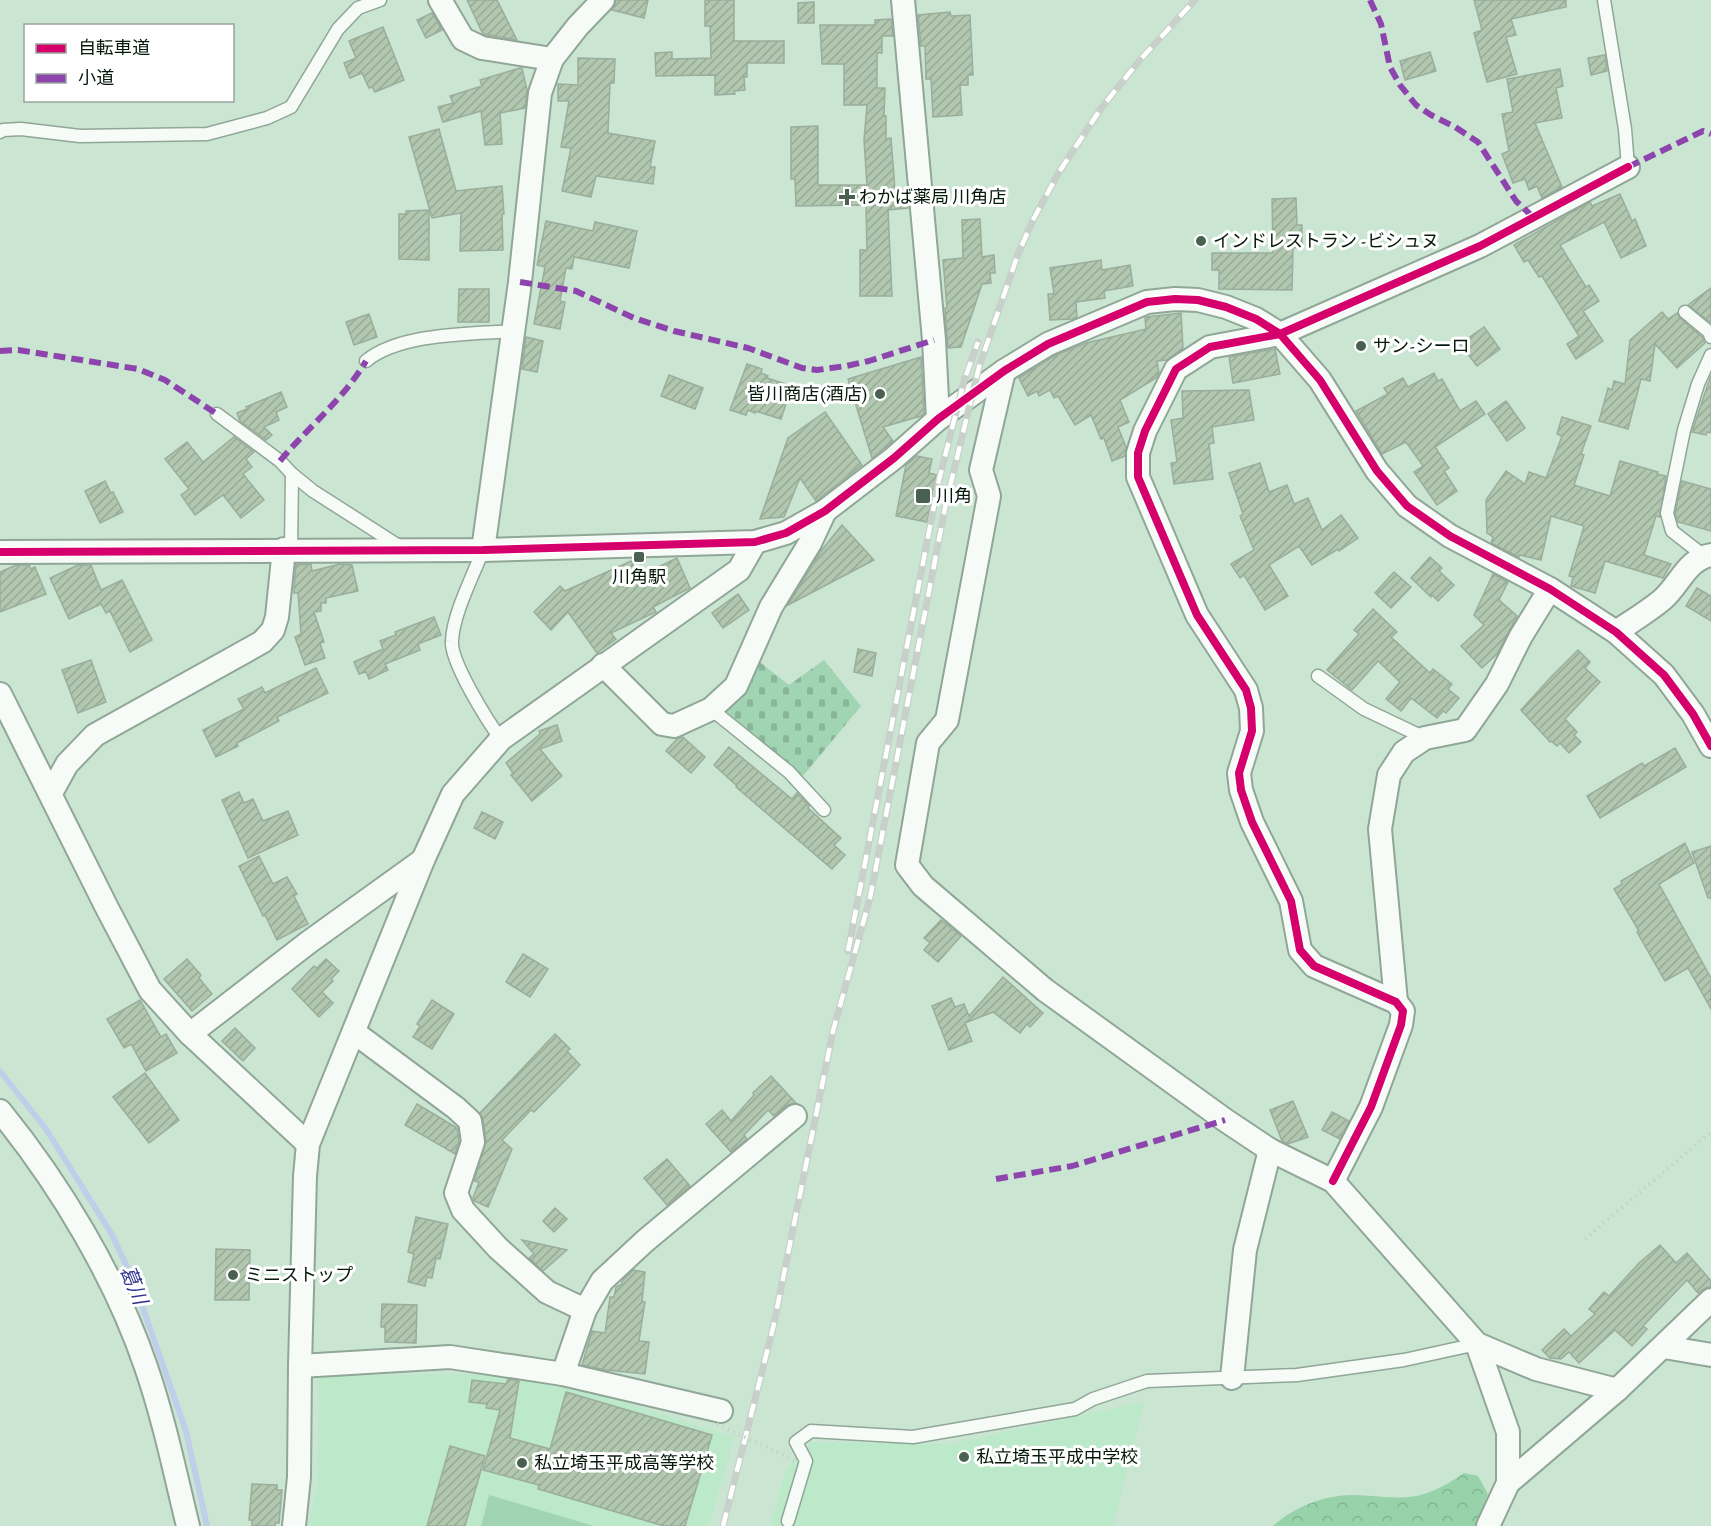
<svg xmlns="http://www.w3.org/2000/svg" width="1711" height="1526" font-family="'Crimson Pro','Noto Sans JP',serif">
  <defs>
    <pattern id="forest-crowns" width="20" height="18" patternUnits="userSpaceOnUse" patternTransform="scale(1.5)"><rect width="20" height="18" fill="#97d2ab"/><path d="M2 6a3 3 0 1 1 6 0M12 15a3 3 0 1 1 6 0" fill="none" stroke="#81b492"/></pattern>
    <pattern id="cemetery-stones" width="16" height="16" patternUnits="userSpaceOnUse" patternTransform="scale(1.5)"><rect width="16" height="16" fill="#a1d4b2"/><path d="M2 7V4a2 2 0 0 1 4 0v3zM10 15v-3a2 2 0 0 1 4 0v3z" fill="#89b598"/></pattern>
    <pattern id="building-hatch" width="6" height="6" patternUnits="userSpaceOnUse" patternTransform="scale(1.5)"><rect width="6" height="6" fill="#b1c7af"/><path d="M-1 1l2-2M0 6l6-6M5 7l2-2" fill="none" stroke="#97aa95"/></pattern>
  </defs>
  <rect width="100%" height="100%" fill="#cae6d2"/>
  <!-- built -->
  <g fill="#bce9ca">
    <path d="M467 1374 529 1380 596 1393 734 1437 709 1526H308L317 1489 319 1376Z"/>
    <path d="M1144 1402 1113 1526H770L786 1470 811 1442 950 1444Z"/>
  </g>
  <!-- grass -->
  <path fill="#a1d4b2" d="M489 1495 594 1526H481Z"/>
  <!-- forest -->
  <path fill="url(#forest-crowns)" d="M1464 1473 1478 1476 1488 1494 1476 1526H1273C1294 1507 1324 1495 1353 1495 1378 1495 1403 1502 1427 1493 1440 1489 1452 1481 1464 1473Z"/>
  <!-- cemetery -->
  <path fill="url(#cemetery-stones)" d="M756 659 789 685 824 660 861 706 803 776 720 707Z"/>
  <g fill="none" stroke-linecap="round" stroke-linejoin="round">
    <!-- stream -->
    <path stroke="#bfcfea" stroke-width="6" d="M0 1071 46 1129 111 1233 132 1277 186 1431 207 1526"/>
  </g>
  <!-- building -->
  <g fill="url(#building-hatch)" stroke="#9bad9c" stroke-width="1.5">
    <path d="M467 0H497L517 40 483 34Z"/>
    <path d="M616 0H648L644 18 612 10Z"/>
    <path d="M705 0H734V41H784V63H747V77H744L745 90 734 91 735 94 715 95V75L656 76 655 53 672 52V59L711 58 710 26H705Z"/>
    <path d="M1474 0H1566V7L1511 19 1516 35 1506 37 1517 74 1487 82 1474 33 1482 30Z"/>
    <path d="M814 2V23H798V3Z"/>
    <path d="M950 12 951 16 970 15 973 75H968V85H960L962 115 933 117 931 79H926L925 46H921L918 15Z"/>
    <path d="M432 13 442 30 426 38 417 20Z"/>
    <path d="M891 19 893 36H882V53H877V88H885L884 116H886V139L891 138 895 190H907L908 208 888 210 892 296H860V250H867L866 205 796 206 795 179H791V127L818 126V185H867L864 140 867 105H844V64H822L820 25H875V20Z"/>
    <path d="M383 27 404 80 375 92 372 87 369 88 362 73 350 78 344 63 356 58 349 41Z"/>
    <path d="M1430 52 1436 71 1405 80 1400 61Z"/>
    <path d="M1605 55 1607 71 1591 75 1588 58Z"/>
    <path d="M578 58 615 59 614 83H610L608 133 655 141 650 167H655L653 184 596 176 591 197 562 191 571 148 561 147 569 101H558V84L578 85Z"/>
    <path d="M520 68H522L527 90 525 108 500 113 502 144 485 145 481 111 443 122 438 107 453 103 450 96 482 86 480 80Z"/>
    <path d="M1560 69 1563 86 1556 88 1562 118 1535 123 1562 187 1542 198 1537 186 1529 190 1525 179 1513 183 1502 154 1509 151 1502 114 1513 112 1507 79Z"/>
    <path d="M439 129 456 191 502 186 504 214H502L503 250 460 251 461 213 432 218 409 137Z"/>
    <path d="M1620 194 1632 221 1635 219 1646 246 1621 258 1604 222 1560 245 1586 287 1589 285 1599 301 1583 311 1603 341 1576 359 1567 344 1579 336 1542 276 1539 277 1528 260 1524 262 1514 245 1590 202 1592 206Z"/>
    <path d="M1296 198 1297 225H1302V247L1293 248 1292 290 1219 289V270H1212V253H1273L1272 199Z"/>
    <path d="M429 210V260L399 259V214H406V211Z"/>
    <path d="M980 219 982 257 994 255 995 273H990L991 283 982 284 961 347 948 348 945 308H947L943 260 963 258 962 220Z"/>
    <path d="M546 221 593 231 595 222 637 231 629 268 574 257 572 269 566 268 560 301 565 302 560 329 534 324 545 267 537 265Z"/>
    <path d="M1101 260 1102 270 1130 265 1133 286 1104 291 1105 298 1076 302 1077 317 1073 319 1050 320 1048 294H1054L1050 268Z"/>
    <path d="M1711 288V323L1688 305Z"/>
    <path d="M459 289H489V322H458Z"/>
    <path d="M1662 312 1668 319 1677 313 1680 318 1702 337 1705 343 1677 368 1655 344 1650 381 1641 379 1628 429 1599 421 1608 388 1612 390 1614 381 1625 384 1630 340Z"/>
    <path d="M1181 313 1183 348 1167 360 1157 361 1159 373 1156 378 1120 400 1129 422 1118 427 1126 447 1125 456 1112 461 1104 438 1101 439 1091 415 1075 425 1058 396 1054 398 1050 390 1039 396 1037 391 1028 396 1019 378 1054 356 1086 343 1146 329 1145 318 1147 317Z"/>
    <path d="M369 314 377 337 354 345 346 322Z"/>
    <path d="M1484 327 1500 349 1477 366 1460 344Z"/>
    <path d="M526 337 543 341 537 372 522 369Z"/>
    <path d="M1275 349 1280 374 1233 383 1229 357Z"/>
    <path d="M921 357 924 413 921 416 883 427 893 441 872 458 848 379Z"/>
    <path d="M747 364 762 369 761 373 768 376 767 378 792 386 781 419 755 411V413L748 410 746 415 730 410Z"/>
    <path d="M1434 373 1438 381 1442 379 1460 411 1476 401 1485 414 1435 447 1449 468 1444 471 1457 491 1437 505 1414 472 1423 466 1406 442 1382 454 1356 411 1388 394 1384 388 1403 378 1408 387Z"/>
    <path d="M669 375 703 388 695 409 661 396Z"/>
    <path d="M1711 375V433L1707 432 1706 435 1692 432Z"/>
    <path d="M1249 390 1254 420 1212 427 1214 443 1209 444 1213 479 1174 484 1171 463 1177 462 1171 420 1183 418 1182 391Z"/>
    <path d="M281 392 287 407 276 412 279 420 264 427 272 435 266 440 240 421 237 413 247 409 246 407Z"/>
    <path d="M1506 401 1525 428 1507 441 1488 414Z"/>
    <path d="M825 412 862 465 816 501 800 478 784 517 760 519 788 438Z"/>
    <path d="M1562 417 1591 426 1581 454 1584 455 1574 485 1610 496 1620 461 1658 472 1657 474 1666 476 1660 517 1656 516 1644 555 1671 564 1663 578 1605 561 1595 593 1571 586 1573 577 1569 576 1584 526 1551 516 1541 560 1520 555 1519 557 1491 543 1493 537 1487 533 1486 500 1506 471 1525 484 1529 472 1546 478 1562 436 1557 434Z"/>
    <path d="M234 437 254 452 246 459 252 467 243 474 264 500 241 518 223 495 195 515 181 495 189 489 165 459 187 442 203 462Z"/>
    <path d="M917 456 932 459 929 473 937 475 927 522 896 516 906 465Z"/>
    <path d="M1260 463 1269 492 1287 485 1294 504 1308 498 1322 530 1341 515 1358 538 1339 551 1338 549 1312 565 1299 546 1269 565 1288 596 1265 610 1244 575 1240 578 1231 564 1254 550 1240 516 1243 514 1229 473Z"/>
    <path d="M105 481 111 493 113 492 123 512 100 523 85 491Z"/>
    <path d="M1682 481 1711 489V531L1678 522 1675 513Z"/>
    <path d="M842 525 874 560 788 605 821 551Z"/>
    <path d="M1430 557 1442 568 1439 571 1454 585 1438 601 1432 595 1431 597 1411 578Z"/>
    <path d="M677 558 690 588 653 607 656 612 611 633 616 639 597 653 568 612 551 630 534 612 560 586 565 591 631 561 639 576Z"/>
    <path d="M311 564 312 571 340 564 352 565 358 591 326 598V603H321V611L314 612 324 642 320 643 325 658 305 665 295 637 301 634 298 593H294V587L296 565Z"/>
    <path d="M16 565H29L31 569 35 567 46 594 0 612V572Z"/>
    <path d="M78 565H91L101 590 122 580 152 640 130 652 110 611 106 613 101 604 69 619 50 578Z"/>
    <path d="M1394 572 1411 587 1391 608 1375 593Z"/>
    <path d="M1493 574 1508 582 1499 600 1517 616 1497 654 1482 668 1461 646 1484 625 1474 615Z"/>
    <path d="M1697 588 1711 596V621L1686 606Z"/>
    <path d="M738 594 749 610 723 628 712 613Z"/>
    <path d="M1373 609 1397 632 1391 637 1430 673 1433 669 1452 684 1448 689 1459 698 1446 713 1443 711 1437 718 1411 698 1401 711 1386 699 1400 682 1378 661 1352 690 1327 670 1359 634 1354 630Z"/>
    <path d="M434 617 441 635 418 644 420 650 385 664 388 670 369 679 366 672 359 674 354 662 383 649 380 641 396 635 395 632Z"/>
    <path d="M858 649 876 653 872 676 854 672Z"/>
    <path d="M1578 650 1590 662 1585 668 1600 682 1565 719 1577 732 1574 735 1581 742 1569 753 1560 743 1557 746 1551 741 1550 742 1521 710 1551 677Z"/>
    <path d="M91 660 106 702 78 713 62 670Z"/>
    <path d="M316 668 328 693 277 717 279 721 237 743 238 746 216 757 203 730 244 709 238 699 262 687 265 693Z"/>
    <path d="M557 725 562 741 540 749 562 776 532 801 511 775 513 773 506 763 540 734 539 731Z"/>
    <path d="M683 737 705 757 691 773 666 751 677 739Z"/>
    <path d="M729 747 792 799 797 793 809 806 808 808 841 838 834 845 845 855 832 869 736 787 737 786 714 765Z"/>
    <path d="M1675 748 1686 767 1600 818 1587 796 1642 763 1644 766Z"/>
    <path d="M239 792 244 803 253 799 263 821 288 811 298 835 248 858 222 800Z"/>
    <path d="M482 812 503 822 495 839 474 828Z"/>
    <path d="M1685 843 1694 863 1659 884 1711 978V1009L1688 968 1665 981 1637 932 1639 931 1614 889 1622 884 1621 881Z"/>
    <path d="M1711 846V898H1708L1692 852Z"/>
    <path d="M259 856 273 884 287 877 297 894 294 896 308 924 277 940 265 915 263 916 239 866Z"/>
    <path d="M941 920 961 936 938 962 924 950 930 943 924 938Z"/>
    <path d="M523 954 548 969 530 997 506 982Z"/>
    <path d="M187 959 201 975 199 978 212 994 192 1011 164 979Z"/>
    <path d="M326 959 339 971 331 979 333 981 322 992 333 1003 319 1017 292 989 314 966 317 968Z"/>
    <path d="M1003 977 1043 1013 1030 1027 1027 1024 1020 1033 993 1012 965 1023 972 1041 949 1050 932 1006 951 998 955 1007 964 1004 969 1016Z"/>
    <path d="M140 1000 161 1037 166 1034 177 1053 146 1071 131 1044 124 1048 107 1019Z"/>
    <path d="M432 1000 454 1014 432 1049 413 1037 420 1026 417 1024Z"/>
    <path d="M235 1028 255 1048 243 1061 222 1041Z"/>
    <path d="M555 1034 570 1049 567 1051 580 1065 534 1112 531 1110 502 1140 512 1149 488 1207 474 1201 473 1198 479 1182 474 1181 486 1141 483 1119 480 1113Z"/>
    <path d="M145 1073 179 1120 149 1143 113 1097Z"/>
    <path d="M771 1076 796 1103 787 1105 774 1116 768 1110 744 1135 747 1139 731 1152 706 1124 722 1110 731 1121 754 1095 753 1093Z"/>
    <path d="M1293 1101 1308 1137 1288 1144 1282 1141 1270 1110Z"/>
    <path d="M417 1104 457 1128 459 1141 455 1154 405 1125Z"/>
    <path d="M1332 1112 1349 1121 1340 1139 1322 1130Z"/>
    <path d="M667 1159 690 1186 667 1205 644 1178Z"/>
    <path d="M555 1208 567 1219 554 1232 543 1221Z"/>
    <path d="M416 1217 448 1224 440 1259 436 1258 432 1278 427 1277 425 1286 408 1282 414 1254 408 1252Z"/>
    <path d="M522 1240 567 1250 543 1271 529 1258 534 1254Z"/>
    <path d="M1660 1245 1676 1263 1687 1253 1711 1281V1287H1707L1698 1293 1687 1280 1643 1326 1647 1329 1632 1346 1615 1330 1579 1363 1569 1352 1561 1359 1550 1358 1542 1350 1564 1329 1571 1336 1595 1314 1589 1309 1604 1292 1609 1296 1639 1263Z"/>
    <path d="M216 1249 250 1250 249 1300H215Z"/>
    <path d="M633 1270 645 1272 642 1301 645 1302 639 1341 649 1342 645 1374 606 1370 582 1365 592 1331 605 1333 610 1297H614L616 1287 622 1284V1281Z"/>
    <path d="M382 1304 417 1305 416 1343 385 1342V1327H381Z"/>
    <path d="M508 1379 519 1381 510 1438 550 1449 566 1392 712 1435 685 1526H664L538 1489 539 1485 483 1470 500 1410 486 1408 487 1404 469 1402 472 1380 506 1384Z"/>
    <path d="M450 1446 485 1456 465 1526H427Z"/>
    <path d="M252 1484 277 1485V1490H282L279 1523H275V1526H252V1520H249Z"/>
  </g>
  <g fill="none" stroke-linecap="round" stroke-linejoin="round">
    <defs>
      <g id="service">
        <path d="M1604 0 1625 129 1628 167"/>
        <path d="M0 132 3 130 21 129 80 136 207 134 267 118 291 107 338 29 358 8 380 0"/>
        <path d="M1685 312 1709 332 1711 337"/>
        <path d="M366 361C400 333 470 334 513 331"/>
        <path d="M217 414 280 461 292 474 313 491 402 548"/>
        <path d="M291 549 292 474"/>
        <path d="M483 550C473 576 453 614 452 641 450 661 488 722 501 739"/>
        <path d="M1704 556 1672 531 1667 513 1684 430 1698 384 1711 355"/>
        <path d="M1318 676 1364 709 1425 738"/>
        <path d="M711 709 789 772 824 810"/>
        <path d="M788 1521 806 1461 796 1442 811 1431 913 1437 1075 1409 1093 1399 1147 1381 1297 1375 1404 1360 1477 1344"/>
      </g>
      <g id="minor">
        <path d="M440 0 463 39 482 48 552 59"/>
        <path d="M903 0 934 340 938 419"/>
        <path d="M1004 371 981 470 989 496 947 720 928 743 907 865 923 886 1045 990 1225 1120 1270 1150 1333 1181 1477 1344 1508 1432V1483"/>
        <path d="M483 550 520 282 540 93 552 59 578 26 603 0"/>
        <path d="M0 552 483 550 755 542 786 533 825 511 894 458 938 419 1004 371 1048 344 1147 302 1175 299 1198 300 1226 307 1256 319 1280 334 1320 380 1377 471 1407 506 1450 536 1550 589 1616 632 1664 675 1693 714 1711 746"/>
        <path d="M1616 632C1632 621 1649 611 1663 599 1680 584 1687 559 1711 555"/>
        <path d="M603 665 662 724 674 726 711 709 736 686 771 607 810 543 825 511"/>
        <path d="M0 694 107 908 150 990 190 1034 308 1144"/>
        <path d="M51 793 67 764 95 735 262 642 273 630 277 617 284 549"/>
        <path d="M1396 1002 1380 829 1389 775 1404 752 1425 738 1465 730 1497 684 1521 636 1550 589"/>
        <path d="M355 1033 456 1108 470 1121 473 1142 456 1193 463 1210 498 1248 547 1292 585 1310"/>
        <path d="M190 1034 309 942 423 860"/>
        <path d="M0 1111C60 1185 115 1276 146 1367 164 1419 175 1473 188 1526"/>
        <path d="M1333 1181 1371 1107 1401 1025 1403 1011 1396 1002 1314 966 1300 950 1291 901 1252 822 1241 790 1239 773 1252 731 1251 708 1246 690 1197 615 1138 477V453L1145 431 1176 369 1210 347 1280 334 1480 246 1628 167"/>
        <path d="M1477 1344 1536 1369 1617 1390"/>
        <path d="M1664 1347 1711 1355"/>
        <path d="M300 1366 450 1357 563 1374 721 1411"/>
        <path d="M563 1374 585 1310 602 1281 645 1241 795 1116"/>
        <path d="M1232 1378 1245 1250 1270 1150"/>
        <path d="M294 1526 299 1477 300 1366 305 1176 308 1144 423 860 453 794 501 739 739 570 755 542"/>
        <path d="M1488 1526 1508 1483 1617 1390 1711 1300"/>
      </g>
    </defs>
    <!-- service casing -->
    <use href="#service" stroke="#90a697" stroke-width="15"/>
    <!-- minor casing -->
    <use href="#minor" stroke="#90a697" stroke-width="26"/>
    <!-- path -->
    <path stroke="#c7d0ca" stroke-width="4" stroke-dasharray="1.5 4.5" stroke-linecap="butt" d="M1585 1239 1711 1132"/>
    <!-- service -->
    <use href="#service" stroke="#f7fbf8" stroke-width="12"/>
    <!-- minor -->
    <use href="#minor" stroke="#f7fbf8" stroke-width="22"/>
    <defs>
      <g id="rail">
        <path d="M848 951 939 480 964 381 978 342"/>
        <path d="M723 1526 773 1328 833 1031 870 898 946 503 979 367 1018 254 1034 218 1059 172 1102 107 1140 60 1195 0"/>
      </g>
    </defs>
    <!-- rail casing -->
    <use href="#rail" stroke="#c8d0ca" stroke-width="7"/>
    <!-- rail -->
    <use href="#rail" stroke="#fff" stroke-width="4.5" stroke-dasharray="14" stroke-linecap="butt"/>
    <!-- path-bridge -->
    <path stroke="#c7d0ca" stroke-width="4" stroke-dasharray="1.5 4.5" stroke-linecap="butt" d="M717 1424 796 1461"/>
    <!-- quiet -->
    <g stroke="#8e44ad" stroke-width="6" stroke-dasharray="12 6" stroke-linecap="butt">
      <path d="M1370 0 1381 24 1390 67 1400 85 1416 105 1431 115 1455 127 1478 142 1516 201 1534 218"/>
      <path d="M1628 167 1703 131 1711 134"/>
      <path d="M520 282 576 291 634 318 674 331 748 348 802 368 817 370 846 366 869 361 934 340"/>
      <path d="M0 351 18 350 138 369 165 380 217 414"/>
      <path d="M280 461C309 426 343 400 366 361"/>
      <path d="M996 1179 1072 1166 1225 1120"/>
    </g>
    <defs>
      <g id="cycleway">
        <path d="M0 552 483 550 755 542 786 533 825 511 894 458 938 419 1004 371 1048 344 1147 302 1175 299 1198 300 1226 307 1256 319 1280 334 1320 380 1377 471 1407 506 1450 536 1550 589 1616 632 1664 675 1693 714 1711 746"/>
        <path d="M1333 1181 1371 1107 1401 1025 1403 1011 1396 1002 1314 966 1300 950 1291 901 1252 822 1241 790 1239 773 1252 731 1251 708 1246 690 1197 615 1138 477V453L1145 431 1176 369 1210 347 1280 334 1480 246 1628 167"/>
      </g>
    </defs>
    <!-- cycleway casing -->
    <use href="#cycleway" stroke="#fff" stroke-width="11"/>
    <!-- cycleway -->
    <use href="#cycleway" stroke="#d6006c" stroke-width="8"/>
  </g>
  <!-- markers -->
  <g fill="#4a6051" stroke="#fff" stroke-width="2">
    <path d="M844 188h6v6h6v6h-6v6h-6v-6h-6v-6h6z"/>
    <circle cx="1201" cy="241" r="6"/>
    <circle cx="1361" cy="346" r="6"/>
    <circle cx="880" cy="394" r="6"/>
    <rect x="915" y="488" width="16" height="16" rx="3"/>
    <rect x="633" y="551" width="12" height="12" rx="3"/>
    <circle cx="233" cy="1275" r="6"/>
    <circle cx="964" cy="1457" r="6"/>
    <circle cx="522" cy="1463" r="6"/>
  </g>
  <g text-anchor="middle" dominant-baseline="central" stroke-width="6" stroke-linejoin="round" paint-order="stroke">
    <!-- poi labels -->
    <g font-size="18" fill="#05180c" stroke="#fff" text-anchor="start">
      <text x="859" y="197">わかば薬局 川角店</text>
      <text x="1213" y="241">インドレストラン -ビシュヌ</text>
      <text x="1373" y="346">サン-シーロ</text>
      <text x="868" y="394" text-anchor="end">皆川商店(酒店)</text>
      <text x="936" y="496">川角</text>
      <text x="639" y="577" text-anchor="middle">川角駅</text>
      <text x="245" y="1275">ミニストップ</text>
      <text x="976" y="1457">私立埼玉平成中学校</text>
      <text x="534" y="1463">私立埼玉平成高等学校</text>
    </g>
    <!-- water labels -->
    <g font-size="20" font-style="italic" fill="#2f358c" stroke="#fff">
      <text transform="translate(134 1285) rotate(68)">葛川</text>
    </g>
  </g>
  <!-- legend -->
  <rect x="24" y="24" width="210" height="78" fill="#ffffff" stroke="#9ba39e" stroke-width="1.5"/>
  <rect x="36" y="44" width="30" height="9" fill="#d6006c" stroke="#9ba39e" stroke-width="1.5"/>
  <text x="78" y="54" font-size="18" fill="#05180c">自転車道</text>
  <rect x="36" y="74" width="30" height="9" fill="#8e44ad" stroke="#9ba39e" stroke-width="1.5"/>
  <text x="78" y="84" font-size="18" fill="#05180c">小道</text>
</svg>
